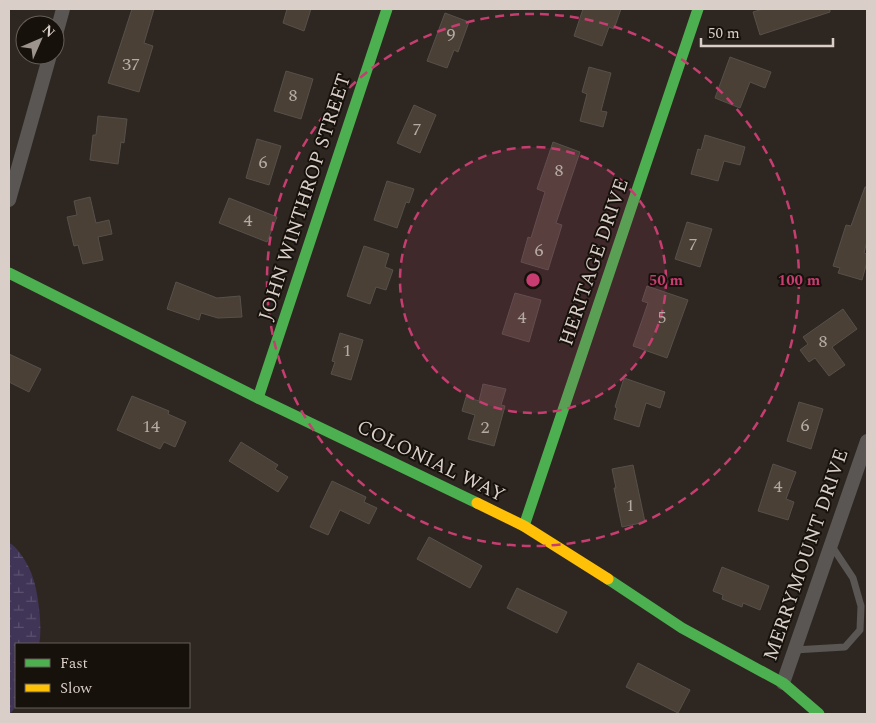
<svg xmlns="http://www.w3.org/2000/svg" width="876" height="723" font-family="Spectral,serif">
  <defs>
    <pattern id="wetland-marsh" width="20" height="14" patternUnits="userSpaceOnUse" patternTransform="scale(1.25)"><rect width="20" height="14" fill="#403557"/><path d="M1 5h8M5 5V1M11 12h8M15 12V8" fill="none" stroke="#5b516e"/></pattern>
  </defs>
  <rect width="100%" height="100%" fill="#2e2721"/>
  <!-- wetland -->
  <path fill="url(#wetland-marsh)" d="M9 543C18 546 31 569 33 578 38 592 43 630 39 644H16V706L10 714Z"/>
  <!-- building -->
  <g fill="#4b4036" stroke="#56504b">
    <path d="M132 9H154L144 43 153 46 139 92 108 83Z"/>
    <path d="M287 9H311L304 31 283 23Z"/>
    <path d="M583 9H621L614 29 609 27 602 46 574 36Z"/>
    <path d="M763 9H830V12L760 35 753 12Z"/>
    <path d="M445 13 469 22 458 52 454 50 447 68 427 61Z"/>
    <path d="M730 57 771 72 765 88 750 82 740 108 715 98Z"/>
    <path d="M589 67 611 73 601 111 607 112 603 127 580 121 587 94 582 92Z"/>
    <path d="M286 71 313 79 301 119 274 111Z"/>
    <path d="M414 105 436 115 420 153 397 143Z"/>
    <path d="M98 116 127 119 124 143 121 142 118 164 90 160 93 135H96Z"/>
    <path d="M705 135 745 147 740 165 724 161 718 181 691 174 698 149 701 150Z"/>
    <path d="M257 139 281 146 269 185 246 178Z"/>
    <path d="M553 142 580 152 556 223 562 225 548 270 521 262 528 237 531 238 545 192 537 189Z"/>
    <path d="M387 181 414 189 409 203 406 202 397 228 374 220Z"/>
    <path d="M865 187H867V241L864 253 867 254V262L862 280 838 273 840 268 833 266 846 225 851 226Z"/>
    <path d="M90 197 96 223 109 220 112 234 98 237 103 260 83 264 78 245 74 246 67 217 77 215 74 201Z"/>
    <path d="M229 198 277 217 267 242 219 223Z"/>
    <path d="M687 222 712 229 700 267 675 259Z"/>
    <path d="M364 246 389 254 385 267 393 270 386 290 376 287 370 304 347 296Z"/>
    <path d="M176 282 217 298 240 296 242 317 218 318 201 313 199 320 167 309Z"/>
    <path d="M647 286 688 300 667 358 633 346 648 303 642 301Z"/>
    <path d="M515 293 541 300 529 342 502 334Z"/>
    <path d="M843 309 857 329 832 347 845 365 829 376 815 358 809 362 800 350 808 344 803 337Z"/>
    <path d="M340 333 363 340 351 380 331 374 335 362 332 361Z"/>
    <path d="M9 354 41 369 29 392 9 382Z"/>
    <path d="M624 378 665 392 660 408 646 403 639 427 614 419 617 408 615 407Z"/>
    <path d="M483 384 506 389 501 405 505 406 494 446 468 439 475 415 462 411 466 397 479 401Z"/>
    <path d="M132 396 169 411 168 414 186 422 175 447 164 442 160 449 117 430Z"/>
    <path d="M799 402 823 409 811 449 787 441Z"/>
    <path d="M241 442 278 465 275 469 288 477 278 492 229 461Z"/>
    <path d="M773 464 796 472 786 499 794 502 788 520 758 511Z"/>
    <path d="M633 465 645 522 622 527 614 488H616L612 469Z"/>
    <path d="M332 481 366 497 364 502 377 508 369 524 340 510 328 535 310 527Z"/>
    <path d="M429 537 482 566 470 588 417 559Z"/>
    <path d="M722 567 769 586 760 610 743 603 742 607 722 599 723 595 713 591Z"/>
    <path d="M517 588 567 612 557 633 507 608Z"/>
    <path d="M638 663 690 690 678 713 626 687Z"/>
  </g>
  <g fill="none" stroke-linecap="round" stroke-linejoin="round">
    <!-- lane -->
    <path stroke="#595653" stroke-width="7" d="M794 650 845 647 860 630 861 606 853 578 831 545"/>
    <!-- street -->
    <g stroke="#595653" stroke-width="14">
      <path d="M55 38 63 9"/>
      <path d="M9 200 50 55"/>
      <path d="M783 683 867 441"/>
    </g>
    <!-- fast -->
    <g stroke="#4caf50" stroke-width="11">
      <path d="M9 273 258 398 477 503"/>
      <path d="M258 398 387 9"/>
      <path d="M524 526 698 9"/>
      <path d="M608 579 682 628 783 683 819 714"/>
    </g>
    <!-- slow -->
    <path stroke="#ffc107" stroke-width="11" d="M477 503 524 526 608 579"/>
  </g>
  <!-- distance rings -->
  <circle cx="533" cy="280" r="133" fill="#c73d71" fill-opacity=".12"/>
  <g fill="none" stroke="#c73d71" stroke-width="2.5" stroke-dasharray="9 6">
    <circle cx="533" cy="280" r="133"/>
    <circle cx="533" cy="280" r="266"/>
  </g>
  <g text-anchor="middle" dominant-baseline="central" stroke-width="4" stroke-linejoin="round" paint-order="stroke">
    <!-- number labels -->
    <g font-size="18" fill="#b6aba4">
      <text x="451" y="34">9</text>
      <text x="131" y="64">37</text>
      <text x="293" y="95">8</text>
      <text x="417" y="129">7</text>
      <text x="263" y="162">6</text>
      <text x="559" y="170">8</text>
      <text x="248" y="220">4</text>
      <text x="693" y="244">7</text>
      <text x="539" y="250">6</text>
      <text x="522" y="317">4</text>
      <text x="662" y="317">5</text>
      <text x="823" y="341">8</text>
      <text x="347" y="350">1</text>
      <text x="805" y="425">6</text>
      <text x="151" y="426">14</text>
      <text x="485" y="427">2</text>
      <text x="778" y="486">4</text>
      <text x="630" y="505">1</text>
    </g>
    <!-- street labels -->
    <g font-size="20" fill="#d9cfc8" stroke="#17110c">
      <text transform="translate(305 197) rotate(-72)">JOHN WINTHROP STREET</text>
      <text transform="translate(594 262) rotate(-71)">HERITAGE DRIVE</text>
      <text transform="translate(431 461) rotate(26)">COLONIAL WAY</text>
      <text transform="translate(806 555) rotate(-71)">MERRYMOUNT DRIVE</text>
    </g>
  </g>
  <circle cx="533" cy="280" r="8" fill="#c73d71" stroke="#17110c" stroke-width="2.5"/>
  <g font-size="15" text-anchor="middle" font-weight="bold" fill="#c73d71" stroke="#17110c" stroke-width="4" stroke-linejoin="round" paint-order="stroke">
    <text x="666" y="285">50 m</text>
    <text x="799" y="285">100 m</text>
  </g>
  <!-- border -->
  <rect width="876" height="723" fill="none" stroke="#d9cfc8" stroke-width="20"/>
  <!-- legend -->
  <rect x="15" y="643" width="175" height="65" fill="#17110c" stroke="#655d57"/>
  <rect x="25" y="659" width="25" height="8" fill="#4caf50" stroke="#655d57"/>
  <text x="60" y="668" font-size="15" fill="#d9cfc8">Fast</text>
  <rect x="25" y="684" width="25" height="8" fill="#ffc107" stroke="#655d57"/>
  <text x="60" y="693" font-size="15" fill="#d9cfc8">Slow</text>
  <!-- north arrow -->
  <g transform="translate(40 40) rotate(45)"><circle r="24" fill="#17110c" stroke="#655d57"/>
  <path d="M0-4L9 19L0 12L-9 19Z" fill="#9d948e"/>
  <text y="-8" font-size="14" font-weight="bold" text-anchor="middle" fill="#d9cfc8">N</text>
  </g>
  <!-- scale -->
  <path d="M701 38v8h132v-8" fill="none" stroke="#d9cfc8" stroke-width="2.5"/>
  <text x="708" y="38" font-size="15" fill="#d9cfc8" stroke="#17110c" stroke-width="4" paint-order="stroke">50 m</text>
</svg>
